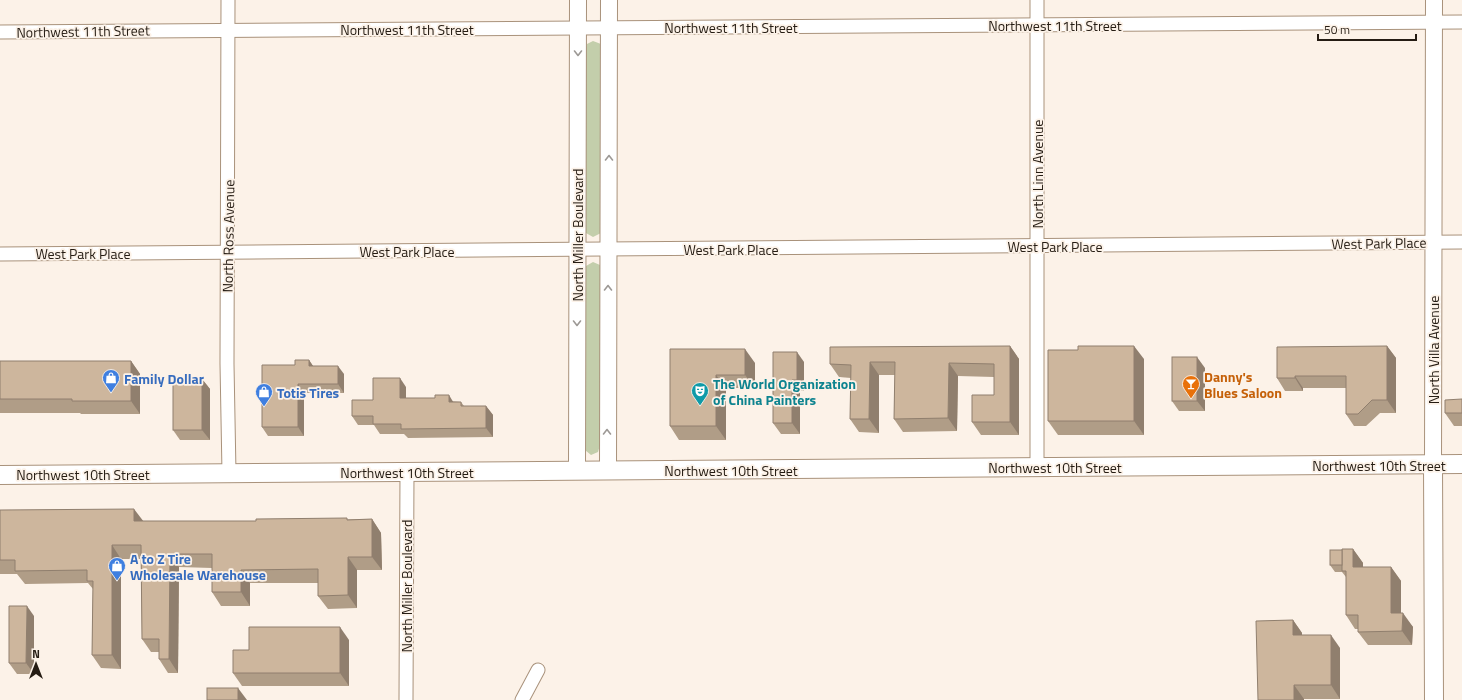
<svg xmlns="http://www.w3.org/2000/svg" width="1462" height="700" font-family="'Titillium Web',sans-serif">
  <rect width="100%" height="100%" fill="#fcf2e8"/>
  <!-- green -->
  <g fill="#c3ceab">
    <path d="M593 41 601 44 602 48 601 233 593 237 586 233 584 229 586 48 587 44Z"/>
    <path d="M593 262 600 265 601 270 600 445 598 452 591 455 585 450V269L586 266Z"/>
  </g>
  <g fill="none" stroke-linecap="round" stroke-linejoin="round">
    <defs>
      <g id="minor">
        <path d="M228 0 227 364 229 473"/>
        <path d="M0 32 1462 22"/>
        <path d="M0 254 1462 242"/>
        <path d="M1037 467V0"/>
        <path d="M406 700 407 472"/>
        <path d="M522 700 538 670"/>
      </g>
      <g id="tertiary">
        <path d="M1433 464 1434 0"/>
        <path d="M577 471 578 0"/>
        <path d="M608 471 609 0"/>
      </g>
      <g id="secondary">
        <path d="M1433 464 1434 700"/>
        <path d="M0 475 1462 464"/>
      </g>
    </defs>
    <!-- minor casing -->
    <use href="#minor" stroke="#a9927b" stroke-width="15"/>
    <!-- tertiary casing -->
    <use href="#tertiary" stroke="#a9927b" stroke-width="18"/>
    <!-- secondary casing -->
    <use href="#secondary" stroke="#a9927b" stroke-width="20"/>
    <!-- minor -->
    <use href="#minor" stroke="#fff" stroke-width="13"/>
    <!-- tertiary -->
    <use href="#tertiary" stroke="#fff" stroke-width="16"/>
    <!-- secondary -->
    <use href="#secondary" stroke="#fff" stroke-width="18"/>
  </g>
  <!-- wall -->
  <g fill="#b09d87">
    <path d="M1010 346 1019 359V435H981L972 422 994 395V377L958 376 957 431 903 432 894 419 895 375H879V433L859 432 850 419 851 378 839 377 830 364Z"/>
    <path d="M1387 346 1396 358V413H1380L1366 426H1354L1346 414V388H1303V391H1285L1277 378Z"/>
    <path d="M670 349 755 363V388H726V440H679L670 426Z"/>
    <path d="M773 352 804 362V391H800V434H781L773 423Z"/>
    <path d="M1144 359V435H1058L1048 421Z"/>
    <path d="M309 360 313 366 344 374V393H304V436H268L262 427 295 365Z"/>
    <path d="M0 361H131L140 374V414H81L80 413H0Z"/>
    <path d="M1205 368V411H1179L1172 401Z"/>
    <path d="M202 379 210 389V440H180L173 430Z"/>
    <path d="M406 387V398L461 402 464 406H486L493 415V437L408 438 404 434H380L374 425H358L352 416 373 400Z"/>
    <path d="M1462 399V426H1454L1445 413Z"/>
    <path d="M0 510 143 521H256L372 519 381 533 382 570H357V608L328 609 318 596V583H250V606H221L212 592V568L179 567 178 673H168L159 659V652H151L142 639 141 559H121V669L101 668 92 655 93 589 88 583 25 584 17 574H0Z"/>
    <path d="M1353 549 1363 563V567H1391L1401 581V613L1413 627 1412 645H1368L1358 632V629H1355L1346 615V577L1342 572H1335L1330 565 1342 550Z"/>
    <path d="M34 616V674H17L9 663Z"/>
    <path d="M1293 620 1302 633V635L1340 648V699H1304L1258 700Z"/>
    <path d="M349 640V686H242L233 673 249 650Z"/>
  </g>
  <!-- shaded-wall -->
  <g fill="#907f6e">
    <path d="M1010 346 1019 359V435L1010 422Z"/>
    <path d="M1134 346 1144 359V435L1134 421Z"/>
    <path d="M1387 346 1396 358V413L1387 400Z"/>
    <path d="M745 349 755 363V388L745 375Z"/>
    <path d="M797 352 804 362V391L797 380Z"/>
    <path d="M1197 357 1205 368V411L1197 401Z"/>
    <path d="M309 360 315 369 309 366Z"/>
    <path d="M131 361 140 374V414L131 401Z"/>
    <path d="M870 362 879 375V433L869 419Z"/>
    <path d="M949 363 958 376 957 431 948 418Z"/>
    <path d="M338 366 344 374V393L338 384Z"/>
    <path d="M716 375 726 388V440L716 426Z"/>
    <path d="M1295 376 1303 388V391L1295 378Z"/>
    <path d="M400 378 406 387V408L400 398Z"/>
    <path d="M202 379 210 389V440L202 430Z"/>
    <path d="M792 380 800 391V434L792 423Z"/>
    <path d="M298 384 304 393V436L298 427Z"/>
    <path d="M449 395 455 405 449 402Z"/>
    <path d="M486 406 493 415V437L486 428Z"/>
    <path d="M134 509 144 522 134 521Z"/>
    <path d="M372 519 381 533 382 570 372 557Z"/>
    <path d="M112 545 121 559V669L112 655Z"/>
    <path d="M1353 549 1363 563V581L1353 567Z"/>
    <path d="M170 554 179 567 178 673 169 659Z"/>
    <path d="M348 557 357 570V608L348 595Z"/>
    <path d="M1391 567 1401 581V627L1391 613Z"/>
    <path d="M241 570 250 583V606L241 592Z"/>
    <path d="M27 606 34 616V674L26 663Z"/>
    <path d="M1403 613 1413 627 1412 645 1402 631Z"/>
    <path d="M1293 620 1302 633V648L1293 635Z"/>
    <path d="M340 627 349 640V686L340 673Z"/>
    <path d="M1331 635 1340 648V699L1331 685Z"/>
    <path d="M1294 685 1304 699V700H1294Z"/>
    <path d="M238 688 247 700H238Z"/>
  </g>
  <!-- building -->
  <g fill="#cdb69d" stroke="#907f6e">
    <path d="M1010 346V422H972V395H994V364L949 363 948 418 894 419 895 362H870L869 419H850L851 365 830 364V347Z"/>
    <path d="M1078 346H1134V421H1048V350H1078Z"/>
    <path d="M1387 346V400H1372L1358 414H1346V376H1295V378H1277V347Z"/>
    <path d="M670 349H745V375H716V426H670Z"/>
    <path d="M773 352H797V380H792V423H773Z"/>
    <rect x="1172" y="357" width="25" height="44"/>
    <path d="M295 360H309V366H338V384H298V427H262V365H295Z"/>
    <path d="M0 361H131V401H72V399H0Z"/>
    <path d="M373 378H400V398H435V395H449V402H461V406H486V428L401 429V424H373V416H352V400H373Z"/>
    <rect x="173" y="379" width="29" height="51"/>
    <path d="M1462 399V413H1445V400Z"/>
    <path d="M134 509V521H256V519L347 518V520L372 519V557H348V595L318 596V569L241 570V592H212V554H170L169 659H159V639H142L141 545H112V655H92L93 581H87V570L15 571V560H0V510Z"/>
    <path d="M1342 549H1353V567H1391V613H1403L1402 631 1358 632V615H1346V571H1342Z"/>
    <rect x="1330" y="550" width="12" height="15"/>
    <path d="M9 606H27L26 663H9Z"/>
    <path d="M1293 620V635H1331V685H1294V700H1258L1256 621Z"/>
    <path d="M249 627H340V673H233V650H249Z"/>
    <rect x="207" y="688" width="31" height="12"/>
  </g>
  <!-- one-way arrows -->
  <defs><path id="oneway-chevron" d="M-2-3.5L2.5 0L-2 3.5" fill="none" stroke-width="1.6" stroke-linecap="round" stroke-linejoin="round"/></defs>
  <g stroke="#9d9995">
    <use href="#oneway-chevron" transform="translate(578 53) rotate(90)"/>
    <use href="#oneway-chevron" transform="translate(609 158) rotate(-90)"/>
    <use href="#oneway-chevron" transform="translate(608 288) rotate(-90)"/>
    <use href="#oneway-chevron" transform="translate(577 323) rotate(90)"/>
    <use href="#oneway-chevron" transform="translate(607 432) rotate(-90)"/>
  </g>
  <!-- icons -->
  <defs>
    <symbol id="shop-pin" viewBox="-11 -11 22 30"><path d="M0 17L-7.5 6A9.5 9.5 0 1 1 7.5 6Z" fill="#3f7fe0" stroke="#fcf2e8"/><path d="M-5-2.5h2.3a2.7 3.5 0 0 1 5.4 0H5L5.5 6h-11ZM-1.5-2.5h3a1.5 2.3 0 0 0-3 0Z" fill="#fff"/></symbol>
    <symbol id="bar-pin" viewBox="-11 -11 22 30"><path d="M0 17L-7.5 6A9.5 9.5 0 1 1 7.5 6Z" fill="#e8710a" stroke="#fcf2e8"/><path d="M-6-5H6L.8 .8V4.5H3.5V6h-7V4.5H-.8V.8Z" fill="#fff"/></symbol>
    <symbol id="theatre-pin" viewBox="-11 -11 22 30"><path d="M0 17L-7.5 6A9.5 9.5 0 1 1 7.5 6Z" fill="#0f9aa8" stroke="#fcf2e8"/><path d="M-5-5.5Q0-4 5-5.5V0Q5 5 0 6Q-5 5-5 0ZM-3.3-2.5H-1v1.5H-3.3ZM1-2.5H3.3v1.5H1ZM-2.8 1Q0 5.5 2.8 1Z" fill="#fff"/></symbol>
  </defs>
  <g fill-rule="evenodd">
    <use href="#shop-pin" x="101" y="368" width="20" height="27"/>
    <use href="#bar-pin" x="1181" y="374" width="20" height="27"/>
    <use href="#theatre-pin" x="690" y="381" width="20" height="27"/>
    <use href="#shop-pin" x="254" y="382" width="20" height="27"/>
    <use href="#shop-pin" x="107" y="556" width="20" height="27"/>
  </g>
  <g text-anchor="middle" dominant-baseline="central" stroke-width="3.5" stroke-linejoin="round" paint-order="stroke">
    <!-- street labels -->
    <g font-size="14" fill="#251c13" stroke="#fcf2e8">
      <text x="1055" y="25">Northwest 11th Street</text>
      <text x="731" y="27">Northwest 11th Street</text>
      <text x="407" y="29">Northwest 11th Street</text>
      <text transform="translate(83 31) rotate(-1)">Northwest 11th Street</text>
      <text transform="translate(1037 174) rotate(-90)">North Linn Avenue</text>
      <text transform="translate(577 235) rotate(-90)">North Miller Boulevard</text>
      <text transform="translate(228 236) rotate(-89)">North Ross Avenue</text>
      <text transform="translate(1379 243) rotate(-1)">West Park Place</text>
      <text x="1055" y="246">West Park Place</text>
      <text x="731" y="249">West Park Place</text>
      <text x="407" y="251">West Park Place</text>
      <text x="83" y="253">West Park Place</text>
      <text transform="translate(1433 350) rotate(-90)">North Villa Avenue</text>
      <text x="1379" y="465">Northwest 10th Street</text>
      <text x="1055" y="467">Northwest 10th Street</text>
      <text x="731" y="470">Northwest 10th Street</text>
      <text x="407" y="472">Northwest 10th Street</text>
      <text x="83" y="474">Northwest 10th Street</text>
      <text transform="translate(406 586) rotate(-90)">North Miller Boulevard</text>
    </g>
    <!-- food labels -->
    <g font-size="14" font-weight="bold" fill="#c56008" stroke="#fcf2e8" text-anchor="start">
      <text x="1204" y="376">Danny's<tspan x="1204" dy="16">Blues Saloon</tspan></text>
    </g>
    <!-- shop labels -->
    <g font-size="14" font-weight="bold" fill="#366cbe" stroke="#fcf2e8" text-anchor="start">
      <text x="124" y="378">Family Dollar</text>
      <text x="277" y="392">Totis Tires</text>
      <text x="130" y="558">A to Z Tire<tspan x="130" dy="16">Wholesale Warehouse</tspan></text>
    </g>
    <!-- culture labels -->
    <g font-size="14" font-weight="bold" fill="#0d838f" stroke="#fcf2e8" text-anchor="start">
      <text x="713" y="383">The World Organization<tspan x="713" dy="16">of China Painters</tspan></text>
    </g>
  </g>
  <!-- north arrow -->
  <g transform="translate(36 664)" stroke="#fcf2e8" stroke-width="3" paint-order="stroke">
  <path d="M0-3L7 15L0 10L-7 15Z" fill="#251c13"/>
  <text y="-6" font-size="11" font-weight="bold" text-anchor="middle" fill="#251c13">N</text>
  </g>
  <!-- scale -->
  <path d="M1318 34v6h98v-6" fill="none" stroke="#251c13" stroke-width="2"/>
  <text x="1324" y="34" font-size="12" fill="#251c13" stroke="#fcf2e8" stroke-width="3" paint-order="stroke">50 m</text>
</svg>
